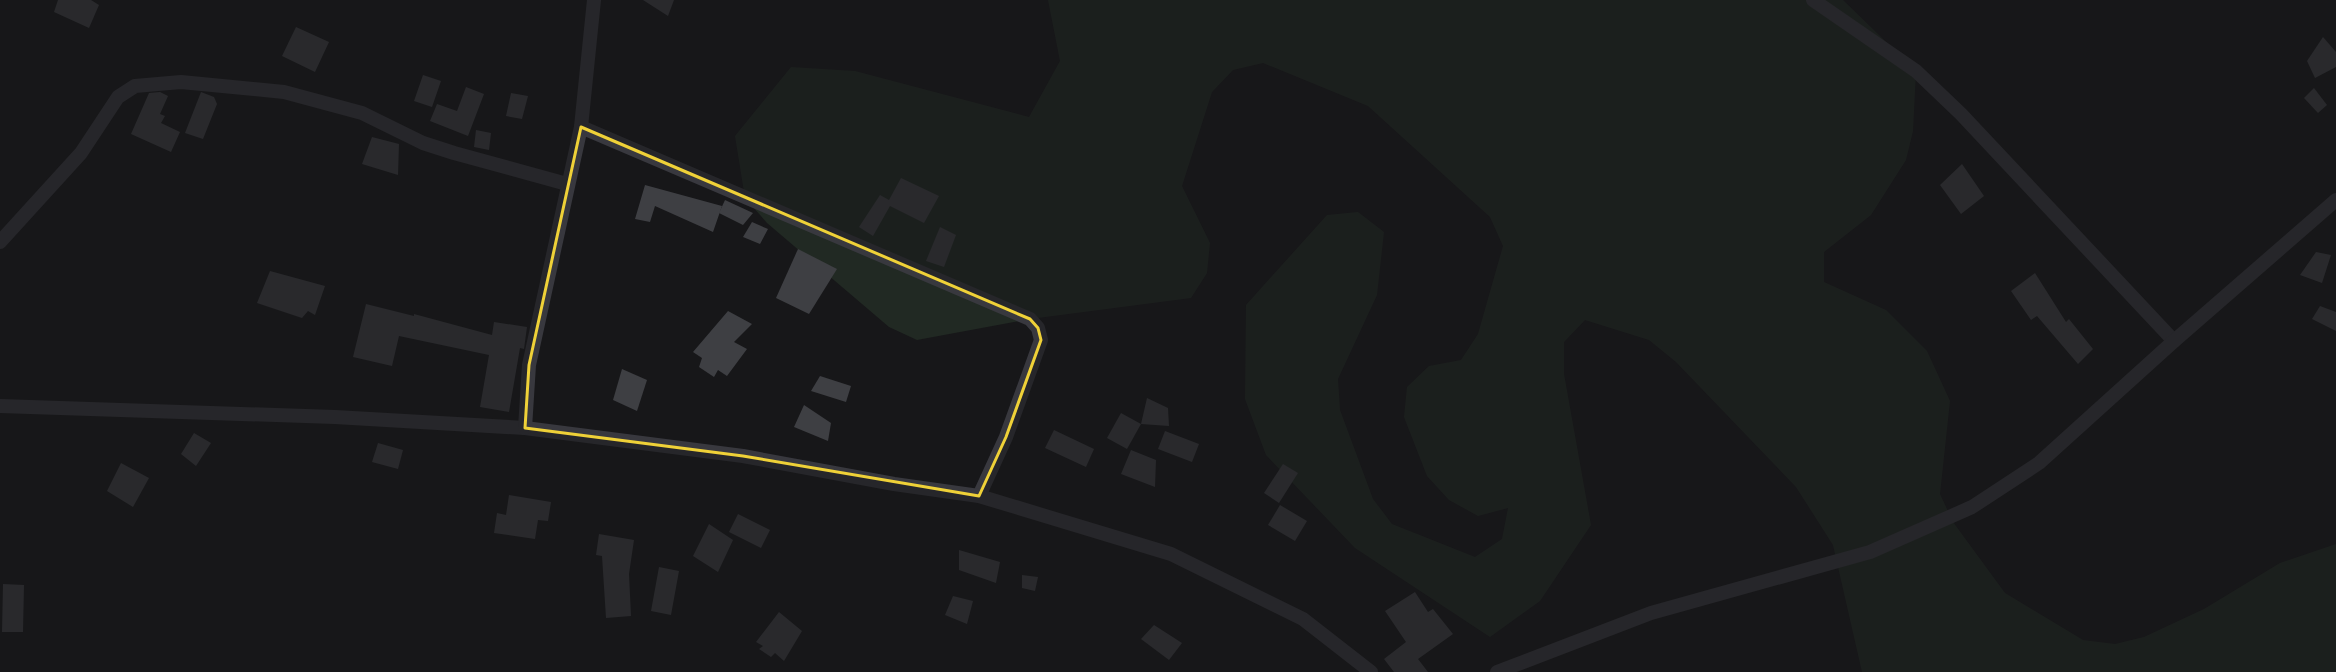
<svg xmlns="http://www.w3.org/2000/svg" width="2336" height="672" font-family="'Nunito Sans',sans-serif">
  <rect width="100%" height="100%" fill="#171719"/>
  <!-- green -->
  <path fill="#212923" d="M1048 0H1843L1916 71 1913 131 1906 160 1871 215 1824 252V282L1886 310 1927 351 1950 401 1940 494 1953 522 2005 593 2083 640 2115 644 2144 637 2204 609 2280 563 2336 544V672H1862L1833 545 1796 487 1676 362 1649 340 1585 320 1564 342V374L1591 525 1540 601 1490 637 1355 548 1266 455 1245 399 1246 305 1327 215 1358 212 1384 232 1377 295 1338 379 1340 410 1373 499 1392 524 1475 557 1502 539 1508 508 1478 516 1449 500 1427 476 1404 417 1407 387 1429 366 1461 360 1478 334 1503 246 1490 217 1368 106 1263 63 1233 70 1212 92 1182 186 1210 243 1207 273 1191 298 1030 319 917 340 889 327 767 223 745 198 735 136 791 67 855 71 1029 117 1060 61Z"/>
  <!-- building -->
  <g fill="#3e3f43">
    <path d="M58 0H91L99 5 89 28 54 12Z"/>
    <path d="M643 0H674L668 16Z"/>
    <path d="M296 27 329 42 315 72 282 56Z"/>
    <path d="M2323 37 2336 52V67L2315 78 2307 61Z"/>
    <path d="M423 75 441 81 432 107 414 101Z"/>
    <path d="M466 87 484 94 468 136 430 121 437 104 457 111Z"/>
    <path d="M2314 88 2327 105 2318 113 2304 98Z"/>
    <path d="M160 92 168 96 160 114 165 116 161 123 180 132 171 152 131 134 149 93Z"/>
    <path d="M201 92 214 97 217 104 203 139 185 133Z"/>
    <path d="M511 93 528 96 522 119 506 116Z"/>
    <path d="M476 130 491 133 489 150 474 147Z"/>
    <path d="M372 137 399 144 398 175 362 164Z"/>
    <path d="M1962 164 1984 196 1961 214 1940 185Z"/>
    <path d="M901 178 939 196 924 223 890 206 873 236 859 227 880 195 889 200Z"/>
    <path d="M645 185 722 206 713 232 655 206 650 222 635 219Z"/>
    <path d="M725 200 753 213 743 225 719 213Z"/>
    <path d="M752 222 768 229 760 244 743 237Z"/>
    <path d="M940 227 956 235 944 267 926 261Z"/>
    <path d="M798 249 837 269 809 314 776 298Z"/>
    <path d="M2316 252 2331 255 2322 283 2300 275Z"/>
    <path d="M270 271 325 286 315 315 308 311 302 318 257 303Z"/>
    <path d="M2035 273 2066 322 2069 319 2093 349 2078 364 2037 316 2031 320 2011 291Z"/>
    <path d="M366 304 414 316V314L492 335 494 322 527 327 524 349 520 348 509 412 480 407 489 355 399 336 392 366 353 357Z"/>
    <path d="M2320 306 2336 312V331L2312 319Z"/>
    <path d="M728 311 752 324 734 342 747 349 727 376 718 370 714 377 699 367 702 358 693 352Z"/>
    <path d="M622 369 647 380 637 411 613 400Z"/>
    <path d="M820 376 851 386 846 402 811 391Z"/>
    <path d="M1147 398 1168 408 1169 426 1141 424Z"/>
    <path d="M804 405 831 423 828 441 794 427Z"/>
    <path d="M1121 413 1141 424 1127 449 1107 438Z"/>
    <path d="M1054 430 1094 449 1086 467 1045 448Z"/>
    <path d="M1165 431 1199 444 1192 462 1158 449Z"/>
    <path d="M194 433 211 443 196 466 181 454Z"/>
    <path d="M378 443 403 450 398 469 372 462Z"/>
    <path d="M1131 450 1156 460 1155 487 1121 474Z"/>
    <path d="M121 463 149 478 133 507 107 491Z"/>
    <path d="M1283 464 1298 473 1279 503 1264 493Z"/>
    <path d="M509 495 551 502 548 521 538 520 535 539 494 533 497 513 506 515Z"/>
    <path d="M1280 505 1307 521 1295 541 1268 525Z"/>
    <path d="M738 514 770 530 761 548 729 532Z"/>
    <path d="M709 524 733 540 718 572 693 556Z"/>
    <path d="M599 534 634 540 629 574 631 616 606 618 602 556 596 555Z"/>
    <path d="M959 550 1000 562 996 583 959 570Z"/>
    <path d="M659 567 679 571 671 615 651 611Z"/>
    <path d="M1022 575 1038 577 1035 591 1022 588Z"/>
    <path d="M3 584 24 585 23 632H2Z"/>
    <path d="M1415 592 1428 612 1433 609 1453 634 1418 659 1428 672H1394L1384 659 1406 642 1385 611Z"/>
    <path d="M953 596 973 601 967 624 945 615Z"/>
    <path d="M779 612 802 631 784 661 775 653 771 657 759 649 763 646 756 642Z"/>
    <path d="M1154 625 1182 643 1169 660 1141 639Z"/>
  </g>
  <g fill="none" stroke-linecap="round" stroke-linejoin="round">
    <!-- minor -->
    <g stroke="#38383e" stroke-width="14">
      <path d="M1813 0 1916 71 1961 114 2174 341"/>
      <path d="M581 127 1030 319 1038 328 1041 340 1006 437 979 496"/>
      <path d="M0 242 81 153 118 97 135 86 181 82 284 92 362 113 423 143 454 153 567 184"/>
      <path d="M0 406 335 417 525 428 743 456 894 484 979 496 1171 554 1303 619 1371 672"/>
      <path d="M525 428 529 365 581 127 594 0"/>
      <path d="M1497 672 1651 613 1870 552 1972 507 2039 463 2174 341 2336 200"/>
    </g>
  </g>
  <!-- marked area -->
  <path d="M0 0H2336V672H0ZM581 127 1030 319 1038 328 1041 340 1006 437 979 496 743 456 525 428 529 365Z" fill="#171719" fill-opacity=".55" fill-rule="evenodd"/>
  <path fill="none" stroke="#efd138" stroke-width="3" stroke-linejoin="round" d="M581 127 1030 319 1038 328 1041 340 1006 437 979 496 743 456 525 428 529 365Z"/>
</svg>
